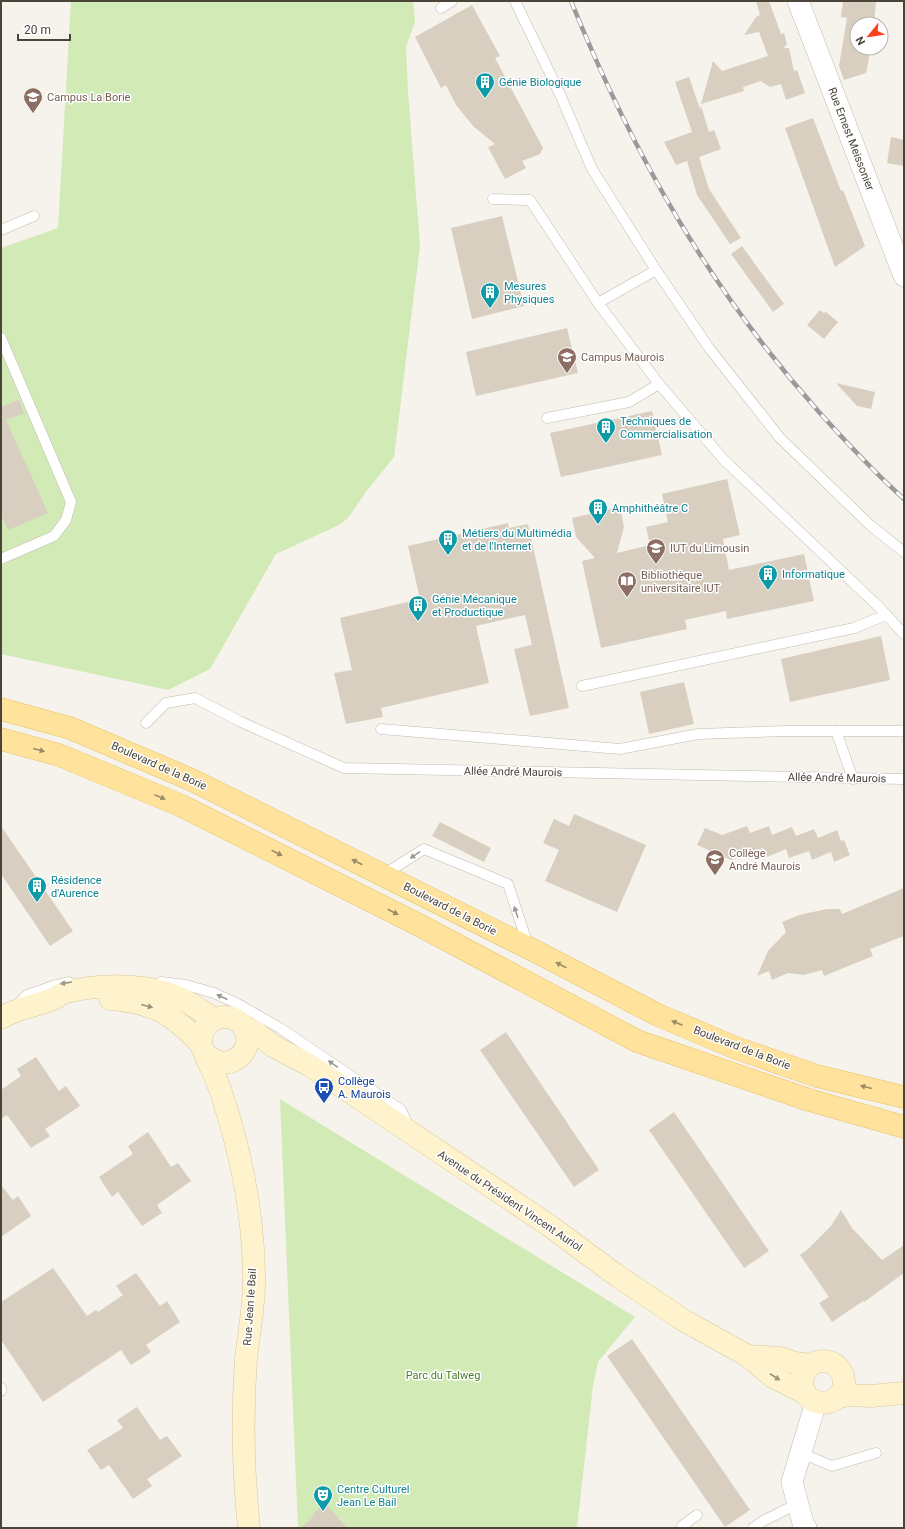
<svg xmlns="http://www.w3.org/2000/svg" width="905" height="1529" font-family="Roboto,sans-serif">
  <rect width="100%" height="100%" fill="#f6f3ec"/>
  <!-- green -->
  <g fill="#d2eab5">
    <path d="M71 1H413L415 22 406 47 408 91 420 246 394 457 366 492 348 518 339 525 276 554 210 669 168 690 1 654V248L58 228Z"/>
    <path d="M280 1099 635 1317 598 1362 593 1386 577 1528H298Z"/>
  </g>
  <!-- building -->
  <g fill="#d8cfc1">
    <path d="M756 1H769L781 34 784 33 787 44 784 48H789L794 71 797 70 805 93 786 100 781 84 770 87 761 81 743 87 744 91 701 104 713 61 722 71 768 56 759 32 744 35 756 17 760 15Z"/>
    <path d="M843 1H876L874 24H857V48H871L866 73 844 80 839 66 847 18 841 17Z"/>
    <path d="M472 5 500 56 495 58 543 148 540 154 522 161 526 168 505 179 488 147 495 144 474 127 456 105 446 85 441 88 415 37Z"/>
    <path d="M689 77 700 109 701 106 709 132 714 130 721 149 699 157 709 189 741 238 730 244 697 195 687 161 676 165 664 142 692 132 675 82Z"/>
    <path d="M813 118 841 191 843 190 865 246 835 267 785 128Z"/>
    <path d="M891 137 904 140V166L887 163Z"/>
    <path d="M502 216 524 306 472 319 451 228Z"/>
    <path d="M742 246 784 304 773 312 731 254Z"/>
    <path d="M820 310 824 313 826 312 838 322 824 339 807 325Z"/>
    <path d="M567 328 578 373 476 396 466 352Z"/>
    <path d="M836 383 875 392 871 409 857 406Z"/>
    <path d="M19 400 24 413 6 420 48 513 8 530 1 515V407Z"/>
    <path d="M652 411 662 455 561 477 550 433Z"/>
    <path d="M727 479 740 535 723 539 729 570 804 554 814 601 727 619 726 611 685 620 687 629 601 648 582 561 595 558 576 537 572 518 620 507 624 527 617 553 650 545 646 527 668 522 662 494Z"/>
    <path d="M508 523 509 528 528 524 569 708 530 716 514 649 532 645 525 615 476 626 489 683 381 708 383 717 346 724 334 673 352 670 340 618 420 599 408 546Z"/>
    <path d="M881 636 890 680 790 702 781 659Z"/>
    <path d="M684 682 694 724 649 734 640 692Z"/>
    <path d="M574 814 646 845 617 912 545 881 559 850 543 843 554 819 569 826Z"/>
    <path d="M440 822 491 848 484 862 432 836Z"/>
    <path d="M1 826 73 931 50 946 1 874Z"/>
    <path d="M747 826 750 833 769 826 772 835 792 827 796 836 814 829 818 838 837 830 841 841 844 840 850 855 834 862 831 852 812 860 809 851 789 858 786 849 767 857 763 848 731 860 697 845 705 828 722 835Z"/>
    <path d="M904 888V936L870 949 873 956 824 976 822 970 804 975 788 973 772 980 769 971 757 976 768 951 786 932 782 922 799 915 827 909H840L842 914Z"/>
    <path d="M506 1032 599 1170 574 1187 480 1050Z"/>
    <path d="M36 1057 59 1091 66 1086 80 1106 45 1129 50 1136 31 1148 7 1115 1 1119V1090L21 1076 17 1069Z"/>
    <path d="M674 1112 769 1251 744 1268 649 1130Z"/>
    <path d="M148 1132 171 1167 178 1163 191 1181 157 1205 162 1213 142 1226 118 1192 112 1197 99 1177 133 1154 128 1146Z"/>
    <path d="M1 1185 13 1200 18 1196 31 1216 1 1237Z"/>
    <path d="M841 1210 852 1228 882 1260 904 1245V1273L864 1302 863 1301 832 1322 819 1303 829 1297 800 1255 808 1249 831 1226Z"/>
    <path d="M53 1268 87 1316 96 1310 98 1312 123 1295 116 1286 136 1273 160 1306 167 1301 180 1322 146 1345 151 1352 131 1365 121 1350 43 1402 1 1340V1302Z"/>
    <path d="M632 1339 750 1510 725 1527 607 1356Z"/>
    <path d="M137 1407 160 1440 167 1436 182 1456 147 1479 152 1486 133 1499 109 1465 101 1470 87 1450 123 1428 117 1420Z"/>
    <path d="M324 1502 347 1528H301L313 1517 312 1516Z"/>
  </g>
  <g fill="none" stroke-linecap="round" stroke-linejoin="round">
    <defs>
      <g id="lane">
        <path d="M515 1 559 92 592 169 656 270 709 348 780 438 870 525 904 552"/>
        <path d="M441 8 452 1"/>
        <path d="M493 199 530 200 598 303 659 384 724 460 879 607 904 634"/>
        <path d="M1 230 34 216"/>
        <path d="M598 303 656 270"/>
        <path d="M1 338 71 502 66 520 54 536 1 559"/>
        <path d="M547 418 629 402 659 384"/>
        <path d="M582 686 854 628 886 615"/>
        <path d="M146 723 166 703 195 698 239 721 344 768 904 779"/>
        <path d="M381 729 620 749 698 734 786 731H904"/>
        <path d="M836 731 853 779"/>
        <path d="M383 875 424 849 508 884 528 945"/>
        <path d="M161 982 186 985 214 993 238 1004 280 1028 401 1110 408 1125"/>
        <path d="M16 1006 27 995 56 985 69 982"/>
        <path d="M1 1388V1391"/>
        <path d="M801 1453 832 1466 876 1453"/>
        <path d="M681 1528 682 1526 697 1515"/>
        <path d="M753 1528 763 1521 797 1504"/>
      </g>
      <g id="street">
        <path d="M798 1 904 276"/>
        <path d="M806 1528 803 1523 792 1482 816 1402"/>
      </g>
      <g id="secondary">
        <path d="M110 999C154 1002 172 1014 201 1044"/>
        <path d="M1 1018C17 1008 36 1006 53 999 57 998 61 993 66 992 99 984 149 983 180 998 192 1004 203 1012 214 1019"/>
        <path d="M243 1026 255 1032 273 1046 309 1065 338 1084 550 1226 616 1275 683 1320 748 1356 773 1377 805 1393"/>
        <path d="M206 1055C214 1061 224 1066 234 1060 241 1057 245 1051 247 1044 252 1011 201 1005 201 1044 207 1060 215 1075 221 1092 241 1152 254 1217 254 1281 254 1307 249 1333 246 1359 242 1415 243 1472 249 1528"/>
        <path d="M748 1356 780 1358 795 1363 811 1365"/>
        <circle cx="823" cy="1382" r="21"/>
        <path d="M838 1397 849 1395 871 1396 904 1393"/>
      </g>
      <g id="primary">
        <path d="M1 709 70 728 192 780 529 948 658 1015 736 1048 817 1076 904 1097"/>
        <path d="M1 739 59 755 182 806 421 926 637 1041 809 1100 904 1127"/>
      </g>
    </defs>
    <!-- lane casing -->
    <use href="#lane" stroke="#c2bbae" stroke-width="11"/>
    <!-- street casing -->
    <use href="#street" stroke="#c2bbae" stroke-width="22"/>
    <!-- secondary casing -->
    <use href="#secondary" stroke="#d6c79b" stroke-width="23"/>
    <!-- primary casing -->
    <use href="#primary" stroke="#e6c16a" stroke-width="23"/>
    <!-- lane -->
    <use href="#lane" stroke="#fff" stroke-width="10"/>
    <!-- street -->
    <use href="#street" stroke="#fff" stroke-width="21"/>
    <!-- secondary -->
    <use href="#secondary" stroke="#fff3cd" stroke-width="22"/>
    <!-- primary -->
    <use href="#primary" stroke="#ffe39c" stroke-width="22"/>
    <defs>
      <path id="rail" d="M571 1C633 154 709 288 819 412 846 442 874 472 904 499"/>
    </defs>
    <!-- rail casing -->
    <use href="#rail" stroke="#9a9a9a" stroke-width="4.5"/>
    <!-- rail -->
    <use href="#rail" stroke="#fff" stroke-width="3" stroke-dasharray="9" stroke-linecap="butt"/>
  </g>
  <!-- one-way arrows -->
  <defs><path id="oneway-solid" d="M-6-.8H1V-3.2L6.5 0L1 3.2V.8H-6Z"/></defs>
  <g fill="#9c8c66">
    <use href="#oneway-solid" transform="translate(39 750) rotate(15)"/>
    <use href="#oneway-solid" transform="translate(160 797) rotate(22)"/>
    <use href="#oneway-solid" transform="translate(277 853) rotate(27)"/>
    <use href="#oneway-solid" transform="translate(357 862) rotate(-153)"/>
    <use href="#oneway-solid" transform="translate(393 912) rotate(27)"/>
    <use href="#oneway-solid" transform="translate(561 965) rotate(-153)"/>
    <use href="#oneway-solid" transform="translate(677 1023) rotate(-157)"/>
    <use href="#oneway-solid" transform="translate(866 1087) rotate(-166)"/>
  </g>
  <g fill="#9c9892">
    <use href="#oneway-solid" transform="translate(415 855) rotate(146)"/>
    <use href="#oneway-solid" transform="translate(516 912) rotate(-109)"/>
    <use href="#oneway-solid" transform="translate(66 983) rotate(171)"/>
    <use href="#oneway-solid" transform="translate(222 997) rotate(-156)"/>
    <use href="#oneway-solid" transform="translate(333 1064) rotate(-145)"/>
  </g>
  <g fill="#9c937c">
    <use href="#oneway-solid" transform="translate(147 1006) rotate(15)"/>
    <use href="#oneway-solid" transform="translate(775 1377) rotate(33)"/>
  </g>
  <!-- icons -->
  <defs>
    <symbol id="building-pin" viewBox="-11 -11 22 30"><path d="M0 17L-7.5 6A9.5 9.5 0 1 1 7.5 6Z" fill="#0f9aa8" stroke="#fff"/><path d="M-4-6H4V6H1V3H-1V6H-4ZM-2.5-4.3h1.7v1.8h-1.7ZM.8-4.3h1.7v1.8H.8ZM-2.5-1h1.7V.8h-1.7ZM.8-1h1.7V.8H.8Z" fill="#fff"/></symbol>
    <symbol id="university-pin" viewBox="-11 -11 22 30"><path d="M0 17L-7.5 6A9.5 9.5 0 1 1 7.5 6Z" fill="#8d6e63" stroke="#fff"/><path d="M0-5L7-2L0 1L-7-2ZM-4 1L0 2.5L4 1V4Q0 6-4 4Z" fill="#fff"/></symbol>
    <symbol id="library-pin" viewBox="-11 -11 22 30"><path d="M0 17L-7.5 6A9.5 9.5 0 1 1 7.5 6Z" fill="#8d6e63" stroke="#fff"/><path d="M-6-4Q-3-5.5-.7-3.5V5Q-3 3-6 4ZM6-4Q3-5.5 .7-3.5V5Q3 3 6 4Z" fill="#fff"/></symbol>
    <symbol id="school-pin" viewBox="-11 -11 22 30"><path d="M0 17L-7.5 6A9.5 9.5 0 1 1 7.5 6Z" fill="#8d6e63" stroke="#fff"/><path d="M0-5L7-2L0 1L-7-2ZM-4 1L0 2.5L4 1V4Q0 6-4 4Z" fill="#fff"/></symbol>
    <symbol id="bus-pin" viewBox="-11 -11 22 30"><path d="M0 17L-7.5 6A9.5 9.5 0 1 1 7.5 6Z" fill="#1a4fb4" stroke="#fff"/><path d="M-5-6H5V4H4V6H2V4H-2V6H-4V4H-5ZM-3.5-4V0h7V-4ZM-3.5 1.2v1.5H-2V1.2ZM2 1.2v1.5H3.5V1.2Z" fill="#fff"/></symbol>
    <symbol id="theatre-pin" viewBox="-11 -11 22 30"><path d="M0 17L-7.5 6A9.5 9.5 0 1 1 7.5 6Z" fill="#0f9aa8" stroke="#fff"/><path d="M-5-5.5Q0-4 5-5.5V0Q5 5 0 6Q-5 5-5 0ZM-3.3-2.5H-1v1.5H-3.3ZM1-2.5H3.3v1.5H1ZM-2.8 1Q0 5.5 2.8 1Z" fill="#fff"/></symbol>
  </defs>
  <g fill-rule="evenodd">
    <use href="#building-pin" x="474" y="71" width="22" height="30"/>
    <use href="#university-pin" x="22" y="86" width="22" height="30"/>
    <use href="#building-pin" x="479" y="281" width="22" height="30"/>
    <use href="#university-pin" x="556" y="346" width="22" height="30"/>
    <use href="#building-pin" x="595" y="416" width="22" height="30"/>
    <use href="#building-pin" x="587" y="497" width="22" height="30"/>
    <use href="#building-pin" x="437" y="528" width="22" height="30"/>
    <use href="#university-pin" x="645" y="537" width="22" height="30"/>
    <use href="#building-pin" x="757" y="563" width="22" height="30"/>
    <use href="#library-pin" x="616" y="570" width="22" height="30"/>
    <use href="#building-pin" x="407" y="594" width="22" height="30"/>
    <use href="#school-pin" x="704" y="848" width="22" height="30"/>
    <use href="#building-pin" x="26" y="875" width="22" height="30"/>
    <use href="#bus-pin" x="313" y="1076" width="22" height="30"/>
    <use href="#theatre-pin" x="312" y="1484" width="22" height="30"/>
  </g>
  <g text-anchor="middle" dominant-baseline="central" stroke-width="3" stroke-linejoin="round" paint-order="stroke">
    <!-- culture labels -->
    <g font-size="11" fill="#0d838f" stroke="#fff" text-anchor="start">
      <text x="499" y="82">Génie Biologique</text>
      <text x="504" y="286">Mesures<tspan x="504" dy="13">Physiques</tspan></text>
      <text x="620" y="421">Techniques de<tspan x="620" dy="13">Commercialisation</tspan></text>
      <text x="612" y="508">Amphithéâtre C</text>
      <text x="462" y="533">Métiers du Multimédia<tspan x="462" dy="13">et de l'Internet</tspan></text>
      <text x="782" y="574">Informatique</text>
      <text x="432" y="599">Génie Mécanique<tspan x="432" dy="13">et Productique</tspan></text>
      <text x="51" y="880">Résidence<tspan x="51" dy="13">d'Aurence</tspan></text>
      <text x="337" y="1489">Centre Culturel<tspan x="337" dy="13">Jean Le Bail</tspan></text>
    </g>
    <!-- education labels -->
    <g font-size="11" fill="#785e54" stroke="#fff" text-anchor="start">
      <text x="47" y="97">Campus La Borie</text>
      <text x="581" y="357">Campus Maurois</text>
      <text x="670" y="548">IUT du Limousin</text>
      <text x="641" y="575">Bibliothèque<tspan x="641" dy="13">universitaire IUT</tspan></text>
      <text x="729" y="853">Collège<tspan x="729" dy="13">André Maurois</tspan></text>
    </g>
    <!-- street labels -->
    <g font-size="11" fill="#4b4439" stroke="#fff">
      <text transform="translate(851 139) rotate(69)">Rue Ernest Meissonier</text>
      <text transform="translate(159 766) rotate(24)">Boulevard de la Borie</text>
      <text transform="translate(513 772) rotate(1)">Allée André Maurois</text>
      <text transform="translate(837 778) rotate(1)">Allée André Maurois</text>
      <text transform="translate(450 909) rotate(27)">Boulevard de la Borie</text>
      <text transform="translate(742 1048) rotate(21)">Boulevard de la Borie</text>
      <text transform="translate(510 1201) rotate(34)">Avenue du Président Vincent Auriol</text>
      <text transform="translate(250 1307) rotate(-86)">Rue Jean le Bail</text>
    </g>
    <!-- transit labels -->
    <g font-size="11" fill="#164399" stroke="#fff" text-anchor="start">
      <text x="338" y="1081">Collège<tspan x="338" dy="13">A. Maurois</tspan></text>
    </g>
    <!-- park labels -->
    <g font-size="11" fill="#4a7f2a" stroke="#fff">
      <text x="443" y="1375">Parc du Talweg</text>
    </g>
  </g>
  <!-- border -->
  <rect width="905" height="1529" fill="none" stroke="#4b4439" stroke-width="4"/>
  <!-- north arrow -->
  <g transform="translate(869 36) rotate(240)"><circle r="19" fill="#ffffff" stroke="#b7b4b0"/>
  <path d="M0-3L7 15L0 10L-7 15Z" fill="#fc3f1d"/>
  <text y="-6" font-size="11" font-weight="bold" text-anchor="middle" fill="#4b4439">N</text>
  </g>
  <!-- scale -->
  <path d="M18 34v6h52v-6" fill="none" stroke="#4b4439" stroke-width="2"/>
  <text x="24" y="34" font-size="12" fill="#4b4439" stroke="#ffffff" stroke-width="3" paint-order="stroke">20 m</text>
</svg>
